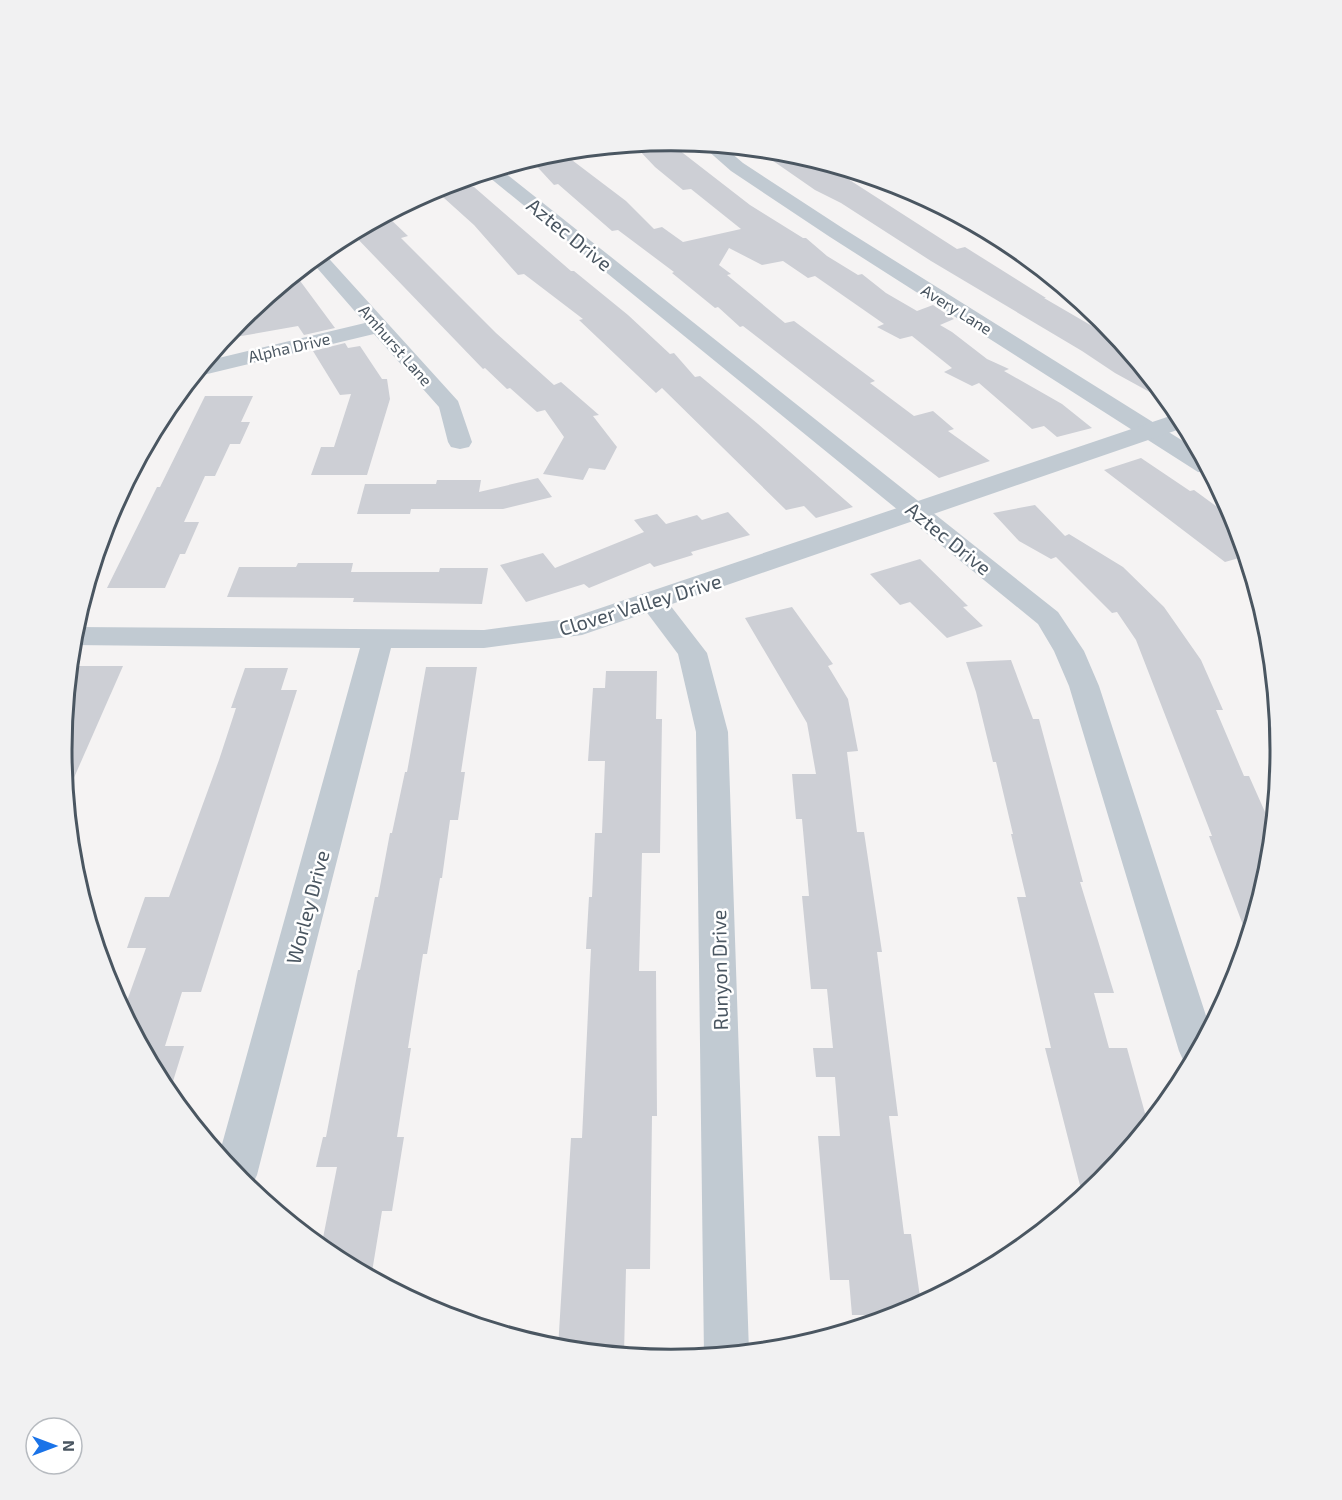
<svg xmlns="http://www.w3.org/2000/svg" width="1342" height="1500" font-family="'Exo 2',sans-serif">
  <rect width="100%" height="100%" fill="#f5f3f3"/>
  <!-- building -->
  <g fill="#cdcfd5">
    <path d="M670 143 750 205 803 238H806L827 256 858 275 862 274 886 293 917 311 933 305 954 319 940 325 952 332 987 359 1009 369 1004 371 1062 404 1092 428 1057 437 1044 426 1032 429 979 383 972 386 944 372 952 368 912 336 900 339 877 327 884 324 815 276 808 278 783 261 762 265 729 248 719 265 731 274 727 275 785 323 794 321 875 381 870 383 914 416 933 411 954 429 948 431 990 461 939 478 743 326 740 327 718 307 715 308 672 273 674 272 618 230 612 231 558 184 554 185 530 159 560 151 626 201 654 229 662 227 683 242 741 229 691 189 683 190 655 167 637 148Z"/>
    <path d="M756 149 790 152 820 161 957 249 965 247 1046 298H1044L1123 344 1167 399 1166 401 1115 373 1082 351 931 261 841 203 815 190Z"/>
    <path d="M462 180 470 187H474L571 271H574L628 315 670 354 674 353 695 377 700 376 758 424 853 507 816 518 804 506 786 510 662 388 656 393 579 320 583 319 524 274 518 275 474 225 434 189Z"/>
    <path d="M386 215 408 236 401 238 496 333 554 385 561 382 599 415 593 416 617 447 605 470 589 468 583 480 543 474 564 437 545 410 537 412 510 388 507 389 485 368 483 369 352 233Z"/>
    <path d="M295 274 335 328 304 335 298 326 224 339 240 319Z"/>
    <path d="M345 343 348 348 360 346 382 379H387L390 399 367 475H311L321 447H334L351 394 340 395 313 351Z"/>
    <path d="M205 396H253L241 422H250L240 444H230L215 476H205L184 522H199L185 554H180L165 588H107L157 487H160Z"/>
    <path d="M1141 458 1190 491 1194 490 1235 520 1246 556 1225 562 1104 470Z"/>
    <path d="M538 478 552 497 503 509H411L410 514H357L365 484H436L437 480H481L479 492Z"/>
    <path d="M1035 505 1065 536 1069 534 1123 567 1164 607 1201 660 1223 710H1216L1244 776H1249L1273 830 1269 869 1248 938 1209 836H1212L1136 640 1117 612 1112 613 1056 557 1051 559 1019 541 993 513Z"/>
    <path d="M728 512 750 535 691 552 693 555 654 567 650 563 589 588 584 584 526 602 500 565 543 553 555 568 644 532 634 520 657 514 666 524 697 515 702 520Z"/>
    <path d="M920 559 968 606 963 607 983 626 947 638 910 602 900 605 870 574Z"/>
    <path d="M298 563H353L351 572H439L440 568H488L482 604 353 602 354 598 227 597 239 567H296Z"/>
    <path d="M792 607 833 664 828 666 848 699 858 751 847 752 857 832H864L882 952H877L898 1116H889L904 1234H911L921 1304 897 1315H852L849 1280H830L818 1136H840L835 1077H816L813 1048H833L827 989H811L802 896H809L802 819H796L792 774H816L807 723 745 618Z"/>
    <path d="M1011 660 1033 719H1039L1083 882H1080L1114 993H1094L1109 1048H1127L1148 1124 1102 1181 1083 1197 1045 1048H1051L1017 897H1026L1011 834H1013L996 762H993L976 692 966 662Z"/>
    <path d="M70 666H123L66 796 62 750Z"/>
    <path d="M426 667H477L461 772H465L458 820H450L442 878H440L427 954H423L408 1048H411L397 1137H404L392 1211H382L371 1278 332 1257 321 1248 337 1167H316L323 1137H326L358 970H360L375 897H378L390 833H392L405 772H407Z"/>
    <path d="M245 668H288L281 690H297L201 992H182L165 1046H184L169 1094 123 1012 146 948H127L145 897H169L219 760 236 708H231Z"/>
    <path d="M606 671H657L656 719H662L660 853H642L639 971H656L657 1116H652L650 1269H626L624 1355 558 1348 571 1138H582L591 949H586L589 897H592L595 833H602L605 761H588L593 688H605Z"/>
  </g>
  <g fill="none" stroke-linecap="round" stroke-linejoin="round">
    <!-- minor -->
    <g fill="#c1cad2" fill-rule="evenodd">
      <path d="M704 144 723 146 743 163 844 229 1199 451 1211 473 1198 472 830 237 731 171 706 149Z"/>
      <path d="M499 168 1058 612 1084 651 1099 686 1210 1028 1191 1065 1184 1062 1179 1051 1069 686 1054 651 1038 624 484 173Z"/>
      <path d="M322 251 458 401 472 442 469 447 460 449 451 447 448 442 439 407 374 334 199 376 194 375 206 361 365 323 311 261Z"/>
      <path d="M653 594 663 596 707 653 728 732 749 1352 704 1356 696 732 678 654 639 602 643 596Z"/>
    </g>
    <!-- tertiary -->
    <path fill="#c1cad2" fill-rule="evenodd" d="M1179 413 1186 427 582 635 484 648H391L257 1175 250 1189 240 1181 219 1155 360 648 73 645 75 627 484 630 568 619Z"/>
  </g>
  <g text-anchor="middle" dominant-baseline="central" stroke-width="5" stroke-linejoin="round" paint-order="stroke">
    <!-- far-street labels -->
    <g font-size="16" fill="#4a5661" stroke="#fff">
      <text transform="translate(957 309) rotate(32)">Avery Lane</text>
      <text transform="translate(396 345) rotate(49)">Amhurst Lane</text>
      <text transform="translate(289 347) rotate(-13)">Alpha Drive</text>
    </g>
    <!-- street labels -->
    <g font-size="20" fill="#4a5661" stroke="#fff">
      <text transform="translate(570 234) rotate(39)">Aztec Drive</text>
      <text transform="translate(949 538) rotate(39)">Aztec Drive</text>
      <text transform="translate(640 604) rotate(-17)">Clover Valley Drive</text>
      <text transform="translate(307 907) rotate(-75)">Worley Drive</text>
      <text transform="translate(719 970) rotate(-91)">Runyon Drive</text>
    </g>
  </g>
  <!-- crop -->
  <path d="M0 0H1342V1500H0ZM72 750a599 599 0 1 1 1198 0a599 599 0 1 1-1198 0Z" fill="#f1f1f2" fill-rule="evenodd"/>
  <path fill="none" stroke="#4a5661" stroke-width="3" d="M72 750a599 599 0 1 1 1198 0a599 599 0 1 1-1198 0Z"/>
  <!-- north arrow -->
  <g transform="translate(54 1446) rotate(90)"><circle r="28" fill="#ffffff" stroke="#b7bbc0" stroke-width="1.5"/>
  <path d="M0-4.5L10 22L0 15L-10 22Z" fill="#1a73e8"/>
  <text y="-9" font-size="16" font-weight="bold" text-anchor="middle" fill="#4a5661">N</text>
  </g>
</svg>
